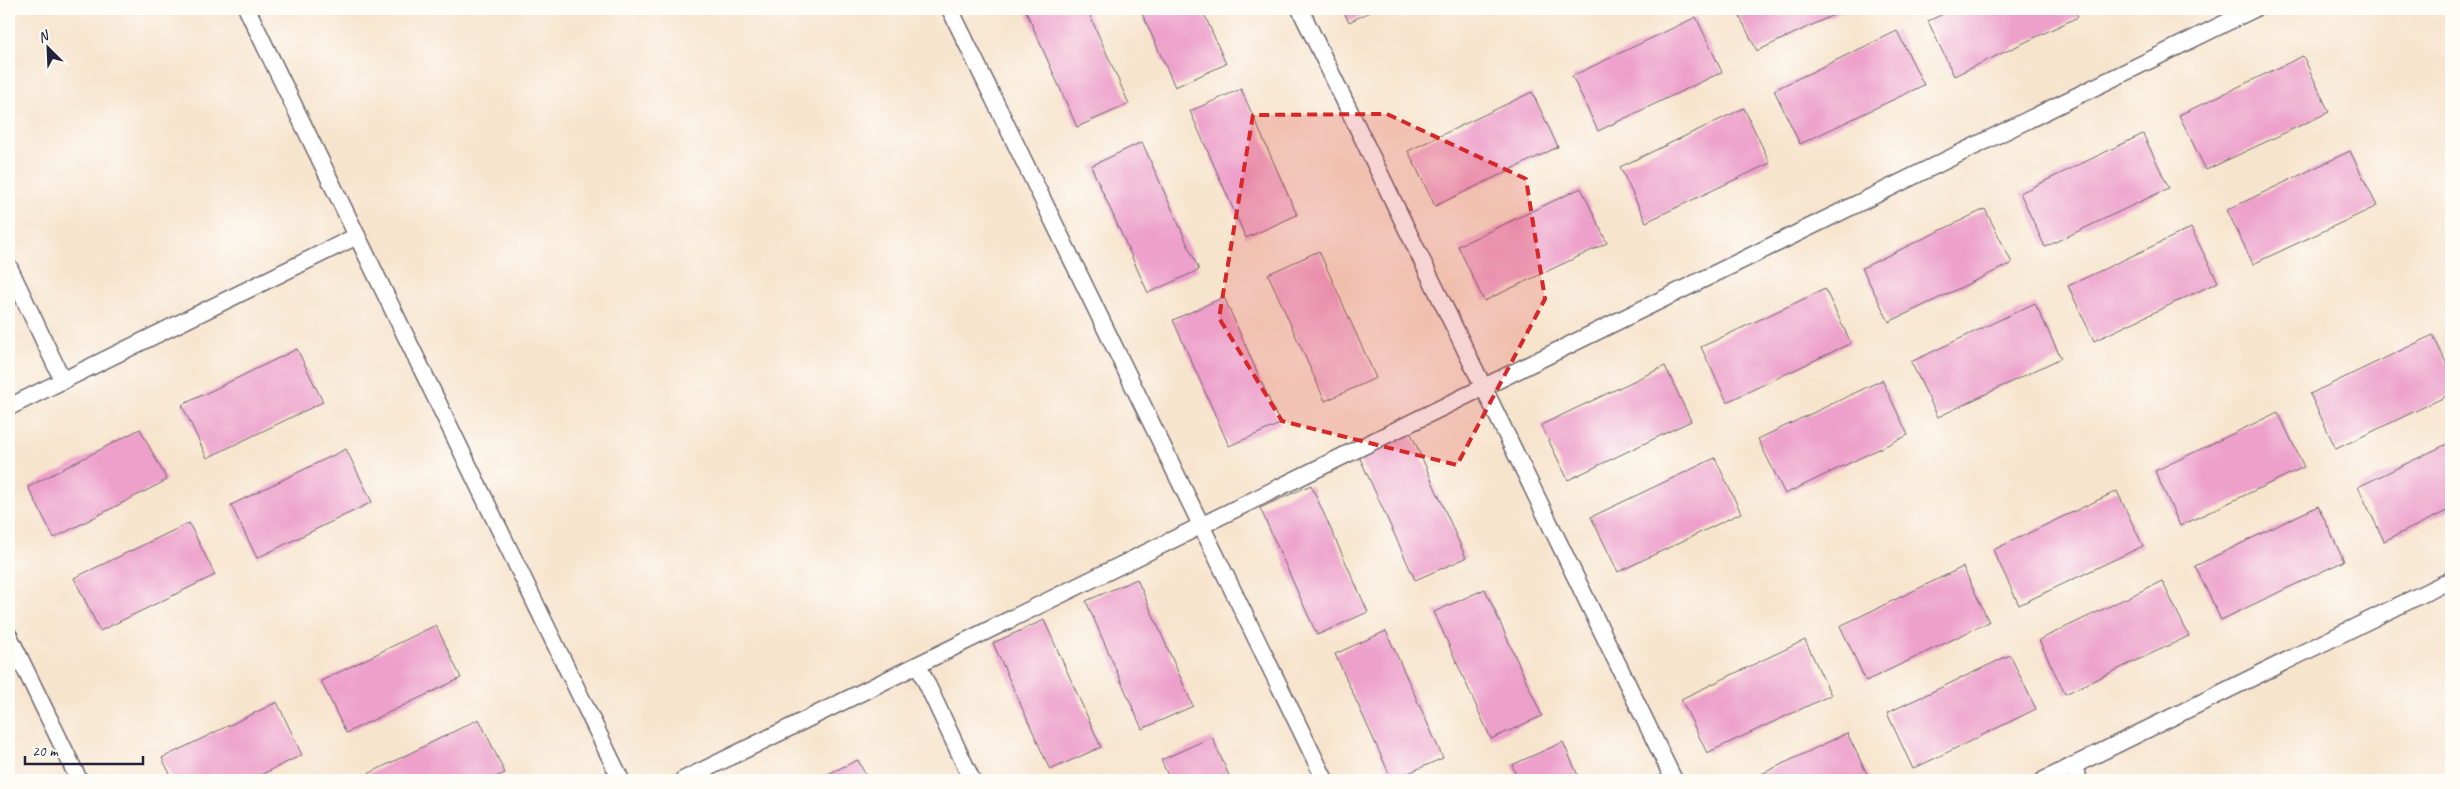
<svg xmlns="http://www.w3.org/2000/svg" width="2460" height="789" font-family="Caveat,sans-serif">
  <rect width="100%" height="100%" fill="#fdfcf7"/>
  <filter id="ink" filterUnits="userSpaceOnUse"><feTurbulence type="fractalNoise" baseFrequency=".02" numOctaves="2"/><feDisplacementMap in="SourceGraphic" scale="10" xChannelSelector="R" yChannelSelector="G"/><feConvolveMatrix kernelMatrix="1 2 1 2 8 2 1 2 1" color-interpolation-filters="sRGB"/></filter>
  <filter id="wash" filterUnits="userSpaceOnUse"><feTurbulence type="fractalNoise" baseFrequency=".0096" numOctaves="4" result="noise"/><feDisplacementMap in="SourceGraphic" scale="20" xChannelSelector="R" yChannelSelector="G"/><feGaussianBlur stdDeviation="1.12" result="paint"/><feColorMatrix in="noise" values="0 0 0 0 0 0 0 0 0 0 0 0 0 0 0 0 0 1.4 0 .05"/><feComposite in="paint" operator="in"/></filter>
  <g filter="url(#wash)">
    <rect width="100%" height="100%" fill="#f7e4cd"/>
    <g id="blocks">
      <!-- building -->
      <g fill="#eda0ca">
        <path d="M1025 9H1087L1129 104 1077 127Z"/>
        <path d="M1140 9H1202L1226 64 1175 87Z"/>
        <path d="M1342 9H1376L1349 22Z"/>
        <path d="M1736 9H1846L1757 51Z"/>
        <path d="M1954 9H2074L2078 17 1954 76 1928 21Z"/>
        <path d="M1696 17 1722 72 1598 131 1572 76Z"/>
        <path d="M1897 31 1924 85 1800 144 1774 90Z"/>
        <path d="M2303 56 2329 112 2206 170 2179 115Z"/>
        <path d="M1241 89 1297 215 1246 238 1190 111Z"/>
        <path d="M1532 92 1558 147 1435 206 1408 151Z"/>
        <path d="M1744 108 1770 163 1646 222 1620 167Z"/>
        <path d="M2143 134 2169 188 2045 247 2020 193Z"/>
        <path d="M1142 142 1199 270 1148 293 1091 166Z"/>
        <path d="M2350 151 2377 206 2253 264 2227 210Z"/>
        <path d="M1581 188 1607 243 1484 301 1458 246Z"/>
        <path d="M1985 209 2012 263 1889 322 1862 268Z"/>
        <path d="M2191 228 2218 282 2094 341 2068 286Z"/>
        <path d="M1319 251 1376 378 1325 401 1268 274Z"/>
        <path d="M1825 289 1851 343 1727 402 1701 347Z"/>
        <path d="M1224 297 1280 424 1229 446 1173 320Z"/>
        <path d="M2035 303 2061 358 1938 417 1911 362Z"/>
        <path d="M2433 335 2451 373V394L2336 449 2310 394Z"/>
        <path d="M297 349 323 402 207 458 182 405Z"/>
        <path d="M1665 366 1691 421 1568 480 1541 425Z"/>
        <path d="M1882 380 1908 435 1785 494 1758 439Z"/>
        <path d="M2278 412 2304 467 2180 526 2155 471Z"/>
        <path d="M140 429 167 480 54 538 28 487Z"/>
        <path d="M1410 431 1466 558 1415 580 1358 454Z"/>
        <path d="M2451 442V509L2384 541 2358 487Z"/>
        <path d="M346 449 372 502 257 558 231 505Z"/>
        <path d="M1715 458 1741 513 1618 572 1591 517Z"/>
        <path d="M1311 485 1368 612 1317 635 1260 508Z"/>
        <path d="M2117 491 2143 546 2019 605 1993 550Z"/>
        <path d="M2318 506 2344 561 2221 620 2195 566Z"/>
        <path d="M189 523 215 575 100 631 74 578Z"/>
        <path d="M1963 567 1989 622 1866 681 1840 626Z"/>
        <path d="M1137 579 1193 706 1142 729 1086 601Z"/>
        <path d="M2162 581 2189 636 2065 694 2039 640Z"/>
        <path d="M1485 589 1542 716 1491 739 1434 612Z"/>
        <path d="M1044 620 1101 747 1050 770 993 643Z"/>
        <path d="M436 625 461 678 346 733 321 681Z"/>
        <path d="M1386 631 1443 758 1392 780 1335 654Z"/>
        <path d="M1805 640 1831 695 1707 753 1681 699Z"/>
        <path d="M2010 655 2036 709 1913 769 1887 713Z"/>
        <path d="M277 702 302 755 250 780H173L162 758Z"/>
        <path d="M479 719 505 773 489 780H366L364 776Z"/>
        <path d="M1847 733 1870 780H1749Z"/>
        <path d="M1212 737 1231 780H1170L1161 760Z"/>
        <path d="M1563 742 1580 780H1518L1512 765Z"/>
        <path d="M858 760 868 780H815Z"/>
      </g>
    </g>
  </g>
  <g filter="url(#ink)">
    <use href="#blocks" fill-opacity="0" stroke="#6d666e" stroke-width="1"/>
    <g fill="none" stroke-linecap="round" stroke-linejoin="round">
      <defs>
        <g id="lane">
          <path d="M247 9 621 780"/>
          <path d="M950 9 1325 780"/>
          <path d="M1300 9 1674 780"/>
          <path d="M9 267 63 381"/>
          <path d="M9 407 357 236"/>
          <path d="M9 636 79 780"/>
          <path d="M918 665 972 780"/>
          <path d="M2073 766 2079 780"/>
          <path d="M683 780 2254 9"/>
          <path d="M2044 780 2451 580"/>
        </g>
      </defs>
      <!-- lane casing -->
      <use href="#lane" stroke="#6d666e" stroke-width="19"/>
      <!-- lane -->
      <use href="#lane" stroke="#fff" stroke-width="16"/>
    </g>
  </g>
  <!-- marked area -->
  <path fill="#d62828" fill-opacity="0.2" stroke="#d62828" stroke-width="4" stroke-dasharray="10 6" stroke-linejoin="round" d="M1387 114 1526 179 1545 299 1457 465 1282 421 1219 318 1253 115Z"/>
  <!-- margin -->
  <rect width="2460" height="789" fill="none" stroke="#fdfcf7" stroke-width="30"/>
  <!-- north arrow -->
  <g transform="translate(48 48) rotate(336)" stroke="#fdfcf7" stroke-width="4" paint-order="stroke">
  <path d="M0-4L9 19L0 12L-9 19Z" fill="#22223b"/>
  <text y="-8" font-size="14" font-weight="bold" text-anchor="middle" fill="#22223b">N</text>
  </g>
  <!-- scale -->
  <path d="M25 756v8h118v-8" fill="none" stroke="#22223b" stroke-width="2.5"/>
  <text x="32" y="756" font-size="15" fill="#22223b" stroke="#fdfcf7" stroke-width="4" paint-order="stroke">20 m</text>
</svg>
